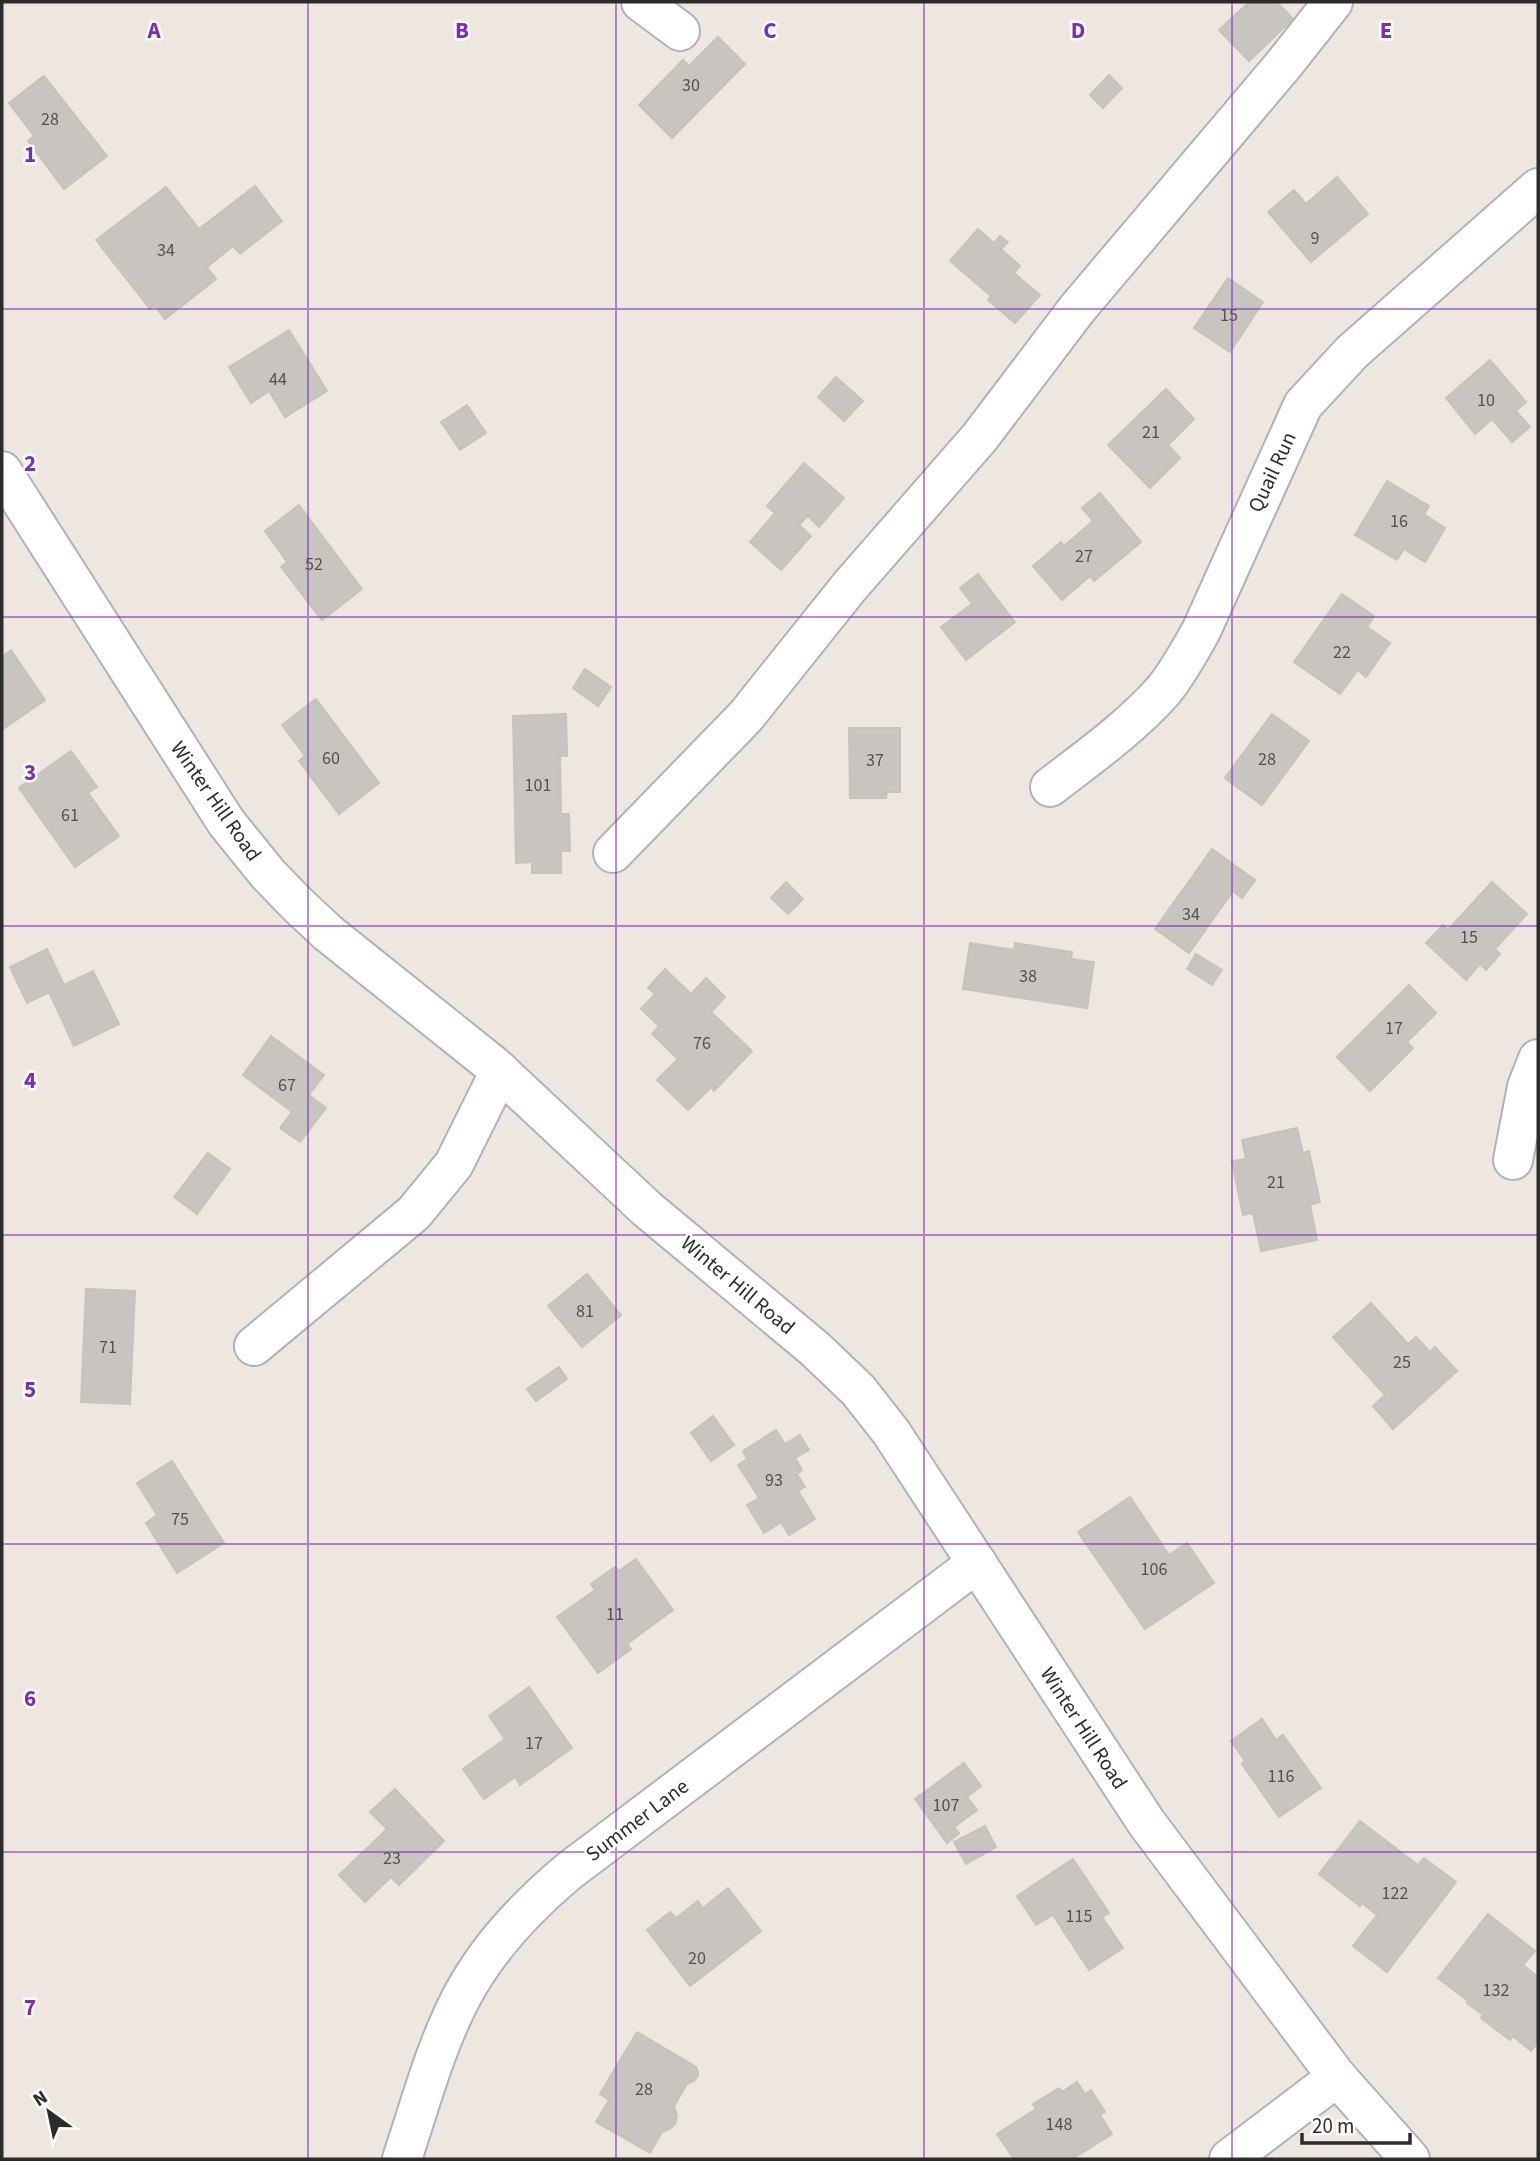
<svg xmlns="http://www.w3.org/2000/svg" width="1540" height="2161" font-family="'Source Sans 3',sans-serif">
  <rect width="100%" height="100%" fill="#ede7e0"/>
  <!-- building -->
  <g fill="#c8c4bf" stroke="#c8c3b9" stroke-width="2">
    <path d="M1249 2H1277L1293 19 1249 61 1219 30Z"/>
    <path d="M718 37 745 64 672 138 639 105 683 60 689 66Z"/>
    <path d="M1109 75 1122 88 1103 108 1090 95Z"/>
    <path d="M44 76 107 156 64 189 28 141 34 136 9 103Z"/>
    <path d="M1337 177 1368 214 1311 262 1268 212 1294 190 1306 204Z"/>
    <path d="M255 186 282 221 240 254 233 246 207 267 216 279 165 319 155 306 150 309 96 240 166 187 199 229Z"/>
    <path d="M978 229 994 243 1000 236 1008 242 1001 249 1020 266 1014 273 1040 295 1015 323 988 300 991 296 950 261Z"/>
    <path d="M1228 278 1263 302 1230 352 1194 328Z"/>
    <path d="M289 330 327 391 285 417 269 391 251 403 229 367Z"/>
    <path d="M1490 360 1526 402 1516 411 1530 427 1512 442 1492 419 1475 434 1446 398Z"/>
    <path d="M836 377 863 401 844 421 818 397Z"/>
    <path d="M1166 389 1194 419 1168 445 1180 458 1150 488 1108 445Z"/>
    <path d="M467 405 486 433 460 450 441 422Z"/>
    <path d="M804 463 844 498 819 527 808 516 799 525 811 536 781 570 750 542 775 513 767 506Z"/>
    <path d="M1387 481 1429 506 1424 514 1445 528 1425 562 1404 549 1397 560 1355 535Z"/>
    <path d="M1100 493 1141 542 1094 581 1090 576 1062 600 1033 566 1061 542 1064 546 1093 521 1082 508Z"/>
    <path d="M299 505 362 589 322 620 281 567 287 562 265 531Z"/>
    <path d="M978 574 1015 622 966 660 941 627 972 604 960 588Z"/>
    <path d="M1342 594 1374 616 1367 627 1390 643 1366 677 1358 670 1340 694 1294 662Z"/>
    <path d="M11 650 45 700 3 729 2 657Z"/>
    <path d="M585 669 611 687 598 706 573 688Z"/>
    <path d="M316 699 379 783 339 814 299 761 305 756 282 725Z"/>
    <path d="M566 714 567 756H560L561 814H569L570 851H561V873H532V862L516 863 513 716Z"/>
    <path d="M1272 714 1309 741 1262 805 1225 778Z"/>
    <path d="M849 728H900V792H887L886 798H850Z"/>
    <path d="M71 751 97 787 88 793 119 836 75 867 19 788Z"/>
    <path d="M1212 849 1255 880 1242 898 1233 891 1189 953 1155 929Z"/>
    <path d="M786 882 803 899 788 914 771 898Z"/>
    <path d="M1492 882 1527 914 1495 949 1500 954 1486 970 1480 964 1466 980 1426 943 1443 925 1448 930Z"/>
    <path d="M970 943 1014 950 1015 943 1072 952 1071 959 1094 962 1087 1008 963 989Z"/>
    <path d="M47 949 64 985 93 971 119 1024 74 1046 49 992 27 1003 10 967Z"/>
    <path d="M1196 954 1222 970 1212 985 1187 969Z"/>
    <path d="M665 969 691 994 706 978 725 997 711 1012 752 1051 714 1091 711 1087 688 1110 657 1080 678 1059 652 1034 659 1026 641 1009 655 994 648 988Z"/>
    <path d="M1409 985 1436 1013 1407 1042 1413 1048 1370 1091 1337 1057Z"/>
    <path d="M271 1036 324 1075 309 1095 326 1108 300 1142 280 1128 292 1112 243 1075Z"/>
    <path d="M1297 1128 1303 1153 1309 1151 1320 1202 1310 1205 1317 1240 1261 1251 1253 1213 1243 1215 1232 1161 1246 1159 1242 1140Z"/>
    <path d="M208 1153 230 1169 197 1214 174 1197Z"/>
    <path d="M587 1274 621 1315 582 1347 548 1306Z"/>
    <path d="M86 1289 135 1291 130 1404 81 1402Z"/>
    <path d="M1371 1303 1408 1344 1416 1337 1430 1352 1435 1347 1457 1371 1393 1429 1373 1406 1385 1395 1333 1337Z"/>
    <path d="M559 1367 567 1379 536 1401 527 1389Z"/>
    <path d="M713 1416 734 1445 711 1461 691 1433Z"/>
    <path d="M776 1430 785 1444 800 1435 809 1450 795 1458 802 1470 797 1474 805 1487 798 1491 815 1519 789 1535 781 1522 764 1533 747 1505 759 1498 738 1465 747 1459 743 1451Z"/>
    <path d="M172 1461 224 1543 177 1573 146 1523 157 1515 137 1483Z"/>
    <path d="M1130 1497 1169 1555 1187 1543 1214 1583 1145 1629 1078 1532Z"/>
    <path d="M636 1559 673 1610 627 1644 631 1649 598 1673 557 1617 595 1590 591 1584 615 1567 619 1571Z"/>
    <path d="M529 1687 572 1748 520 1785 515 1777 484 1799 463 1769 505 1739 489 1716Z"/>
    <path d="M1262 1719 1276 1740 1283 1735 1321 1788 1279 1817 1242 1764 1245 1761 1231 1741Z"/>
    <path d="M964 1763 981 1786 967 1797 977 1810 954 1827 959 1833 947 1843 915 1799Z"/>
    <path d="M395 1789 444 1841 399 1885 391 1877 365 1902 339 1875 387 1829 370 1812Z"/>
    <path d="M1360 1821 1418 1865 1424 1858 1456 1882 1387 1972 1353 1946 1377 1915 1362 1903 1360 1906 1319 1874Z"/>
    <path d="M985 1826 996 1847 966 1864 954 1842Z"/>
    <path d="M1073 1859 1109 1913 1102 1917 1123 1948 1089 1970 1053 1915 1036 1925 1017 1896Z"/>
    <path d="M728 1888 761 1931 690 1986 647 1930 670 1912 676 1918 698 1901 703 1908Z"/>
    <path d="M1488 1914 1535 1951 1523 1965 1538 1977V2042L1531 2051 1513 2036 1510 2040 1481 2018 1483 2015 1467 2003 1468 2001 1438 1978Z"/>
    <path d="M637 2032 696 2067 698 2072V2076L694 2081 687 2084 674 2106 677 2115 675 2124 670 2129 662 2132 650 2153 596 2122 609 2100 600 2094Z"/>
    <path d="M1077 2082 1085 2094 1091 2090 1105 2112 1100 2115 1112 2134 1072 2159H1014L997 2134 1036 2109 1033 2104 1059 2088 1062 2092Z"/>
  </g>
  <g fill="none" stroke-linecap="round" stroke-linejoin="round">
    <defs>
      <g id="minor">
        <path d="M641 2 680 31"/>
        <path d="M2 471 226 822 268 874 297 904 328 933 493 1065 647 1209 815 1349 858 1390 891 1432 1146 1822 1337 2077 1410 2159"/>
        <path d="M1050 787C1089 757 1130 728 1163 691 1178 673 1189 652 1201 631L1303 405 1352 352 1538 188"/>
        <path d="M613 853 746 716 850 586 980 437 1077 309 1285 63 1333 2"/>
        <path d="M1513 1160 1527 1087 1538 1059"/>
        <path d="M254 1346 414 1213 454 1164 500 1071"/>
        <path d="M402 2159C420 2105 435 2048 461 1998 487 1948 526 1907 569 1871L977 1563"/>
        <path d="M1229 2159 1337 2077"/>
      </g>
    </defs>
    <!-- minor casing -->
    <use href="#minor" stroke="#b0b2bb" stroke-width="42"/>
    <!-- minor -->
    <use href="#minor" stroke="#fff" stroke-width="38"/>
  </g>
  <!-- grid -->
  <path fill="none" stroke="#7b2cbf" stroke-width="2" stroke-opacity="0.55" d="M308 2V2159M616 2V2159M924 2V2159M1232 2V2159M2 309H1538M2 617H1538M2 926H1538M2 1235H1538M2 1544H1538M2 1852H1538"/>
  <g text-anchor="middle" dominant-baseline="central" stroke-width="5" stroke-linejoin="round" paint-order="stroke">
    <!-- number labels -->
    <g font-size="18" fill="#535251">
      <text x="691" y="85">30</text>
      <text x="50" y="119">28</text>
      <text x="1315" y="238">9</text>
      <text x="166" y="250">34</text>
      <text x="1229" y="315">15</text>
      <text x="278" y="379">44</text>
      <text x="1486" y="400">10</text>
      <text x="1151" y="432">21</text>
      <text x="1399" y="521">16</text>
      <text x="1084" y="556">27</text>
      <text x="314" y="564">52</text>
      <text x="1342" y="652">22</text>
      <text x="331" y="758">60</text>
      <text x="1267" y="759">28</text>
      <text x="875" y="760">37</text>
      <text x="538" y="785">101</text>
      <text x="70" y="815">61</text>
      <text x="1191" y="914">34</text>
      <text x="1469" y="937">15</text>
      <text x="1028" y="976">38</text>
      <text x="1394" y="1028">17</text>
      <text x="702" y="1043">76</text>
      <text x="287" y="1085">67</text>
      <text x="1276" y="1182">21</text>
      <text x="585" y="1311">81</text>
      <text x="108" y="1347">71</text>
      <text x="1402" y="1362">25</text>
      <text x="774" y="1480">93</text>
      <text x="180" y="1519">75</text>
      <text x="1154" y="1569">106</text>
      <text x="615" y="1614">11</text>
      <text x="534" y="1743">17</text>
      <text x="1281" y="1776">116</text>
      <text x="946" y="1805">107</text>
      <text x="392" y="1858">23</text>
      <text x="1395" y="1893">122</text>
      <text x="1079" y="1916">115</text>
      <text x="697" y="1958">20</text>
      <text x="1496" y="1990">132</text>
      <text x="644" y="2089">28</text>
      <text x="1059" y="2124">148</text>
    </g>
    <!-- street labels -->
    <g font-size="21" fill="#2c2c2c" stroke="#fff">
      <text transform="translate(1272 472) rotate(-65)">Quail Run</text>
      <text transform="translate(216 801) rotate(55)">Winter Hill Road</text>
      <text transform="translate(738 1285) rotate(40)">Winter Hill Road</text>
      <text transform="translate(1084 1728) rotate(57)">Winter Hill Road</text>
      <text transform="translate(637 1820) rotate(-37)">Summer Lane</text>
    </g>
  </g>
  <g font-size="23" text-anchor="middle" font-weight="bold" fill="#7b2cbf" stroke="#fff" stroke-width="5" stroke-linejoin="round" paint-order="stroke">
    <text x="154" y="38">A</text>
    <text x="462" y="38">B</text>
    <text x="770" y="38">C</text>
    <text x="1078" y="38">D</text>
    <text x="1386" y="38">E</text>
    <text x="30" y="162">1</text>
    <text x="30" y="471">2</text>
    <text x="30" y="780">3</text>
    <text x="30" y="1088">4</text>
    <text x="30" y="1397">5</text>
    <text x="30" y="1706">6</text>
    <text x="30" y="2015">7</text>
  </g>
  <!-- border -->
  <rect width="1540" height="2161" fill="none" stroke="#2c2c2c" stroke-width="7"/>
  <!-- north arrow -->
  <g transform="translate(49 2112) rotate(327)" stroke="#ffffff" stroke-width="5" paint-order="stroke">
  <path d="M0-5L12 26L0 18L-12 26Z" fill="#2c2c2c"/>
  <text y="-10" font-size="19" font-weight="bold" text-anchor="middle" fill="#2c2c2c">N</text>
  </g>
  <!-- scale -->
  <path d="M1302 2133v10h108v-10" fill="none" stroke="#2c2c2c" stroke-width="3.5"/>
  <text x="1312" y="2133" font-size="21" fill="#2c2c2c" stroke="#ffffff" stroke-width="5" paint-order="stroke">20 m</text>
</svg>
